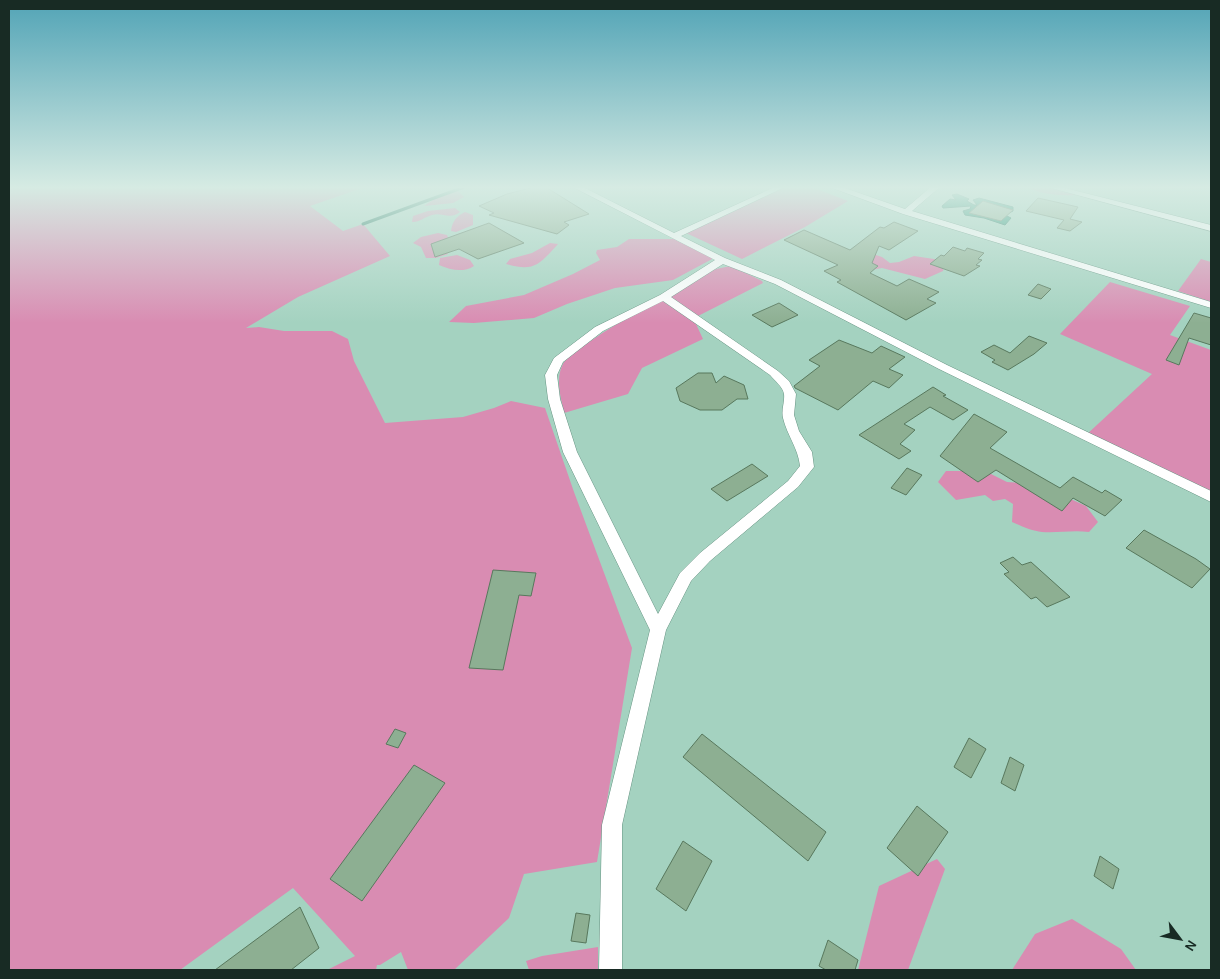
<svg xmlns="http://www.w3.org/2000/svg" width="1220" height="979" font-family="Karla,sans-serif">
  <rect width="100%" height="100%" fill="#a4d2c0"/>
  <!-- green -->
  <g fill="#d98cb2">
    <path d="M9 186H368L310 206 343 231 363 224 390 256 298 297 246 328 259 327 284 331H332L348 339 354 361 385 423 463 417 494 408 511 401 545 408 574 492 632 648 597 862 524 874 509 918 454 970H408L401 952 380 965H377L376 970H327L355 956 293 888 180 970H9Z"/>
    <path d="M782 186H809L848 201 805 227 742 259 686 233Z"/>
    <path d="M1022 186 1050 188 1052 186 1077 195C1056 196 1042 194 1022 186Z"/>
    <path d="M457 190 464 197 453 203 424 206 442 194Z"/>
    <path d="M455 208 460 212C450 220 442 212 432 215 424 217 421 222 412 222L413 216 428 211Z"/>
    <path d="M465 212 473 215V225L456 232 451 231C452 221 457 216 465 212Z"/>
    <path d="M438 233 447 235 449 240 443 246 448 254 436 258H426L421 247 413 243 421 237Z"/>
    <path d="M629 239H675L714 258 673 280 615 288 567 304 534 318 474 323 449 322 466 306 524 295 573 274 600 260 596 253 597 250 617 247Z"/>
    <path d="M550 243 558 244C539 265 534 272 506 264L510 259 532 253Z"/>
    <path d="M864 251 882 257 890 263 899 262 914 256 934 259 945 263 943 271 925 279 882 268 871 270Z"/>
    <path d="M457 255 470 260 474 266C463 273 451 270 439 265L440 258Z"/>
    <path d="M1201 259 1211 262V302L1178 291Z"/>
    <path d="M732 266 762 281 763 283 698 316 696 324 703 339 642 368 628 394 564 413C561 397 555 379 563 364 572 347 690 280 713 270 719 268 725 267 732 266Z"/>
    <path d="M1110 282 1190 306 1170 335 1211 350V494L1206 496 1085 436 1152 374 1060 334Z"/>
    <path d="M946 471H985L1007 482 1024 483 1053 491 1086 506 1098 522 1089 532C1073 530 1058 533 1042 532 1032 531 1021 526 1012 522L1013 504 1005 499 993 501 985 495 956 500 938 482Z"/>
    <path d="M937 859 945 869 908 970H858L879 886Z"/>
    <path d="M1072 919 1121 949 1136 970H1012L1035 934Z"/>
    <path d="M598 947V970H529L526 961 542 956Z"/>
  </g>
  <!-- water -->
  <path fill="#118b6b" stroke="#136e56" d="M957 194 969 199 967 201 974 205H977L973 200 979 198 1013 207V211L1005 215 1011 218 1005 225 984 218 965 215 963 211 970 209 971 206 943 208 942 206 950 199 956 200 952 195Z"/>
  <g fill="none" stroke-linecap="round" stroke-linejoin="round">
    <!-- stream -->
    <path stroke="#136e56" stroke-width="3" d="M363 224 467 186"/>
  </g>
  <!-- building -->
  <g fill="#8daf92" stroke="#58785d">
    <path d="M538 186H544L589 214 564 222 569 225 557 234 489 215 494 213 479 206 507 194Z"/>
    <path d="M1038 198 1078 207 1070 219 1082 222 1070 231 1057 228 1064 220 1026 211Z"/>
    <path d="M983 201 1013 210 1001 221 969 213Z"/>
    <path d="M894 222 918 231 889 250 879 246 872 263 878 266 870 273 897 286 909 279 939 292 927 299 936 303 906 320 837 282 841 280 824 271 838 265 784 240 804 230 850 250 880 227 884 228Z"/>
    <path d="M489 223 524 243 478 259 459 249 435 257 431 244Z"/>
    <path d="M953 247 965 251 967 248 984 253 978 259 982 260 976 265 980 266 964 276 930 264 941 255 944 256Z"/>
    <path d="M1038 284 1051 289 1041 299 1028 295Z"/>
    <path d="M779 303 798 315 772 327 752 315Z"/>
    <path d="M1194 313 1211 318V345L1189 338 1179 365 1166 360Z"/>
    <path d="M1029 336 1047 343 1034 354 1008 370 992 362 995 360 981 352 994 345 1010 353Z"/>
    <path d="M839 340 872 353 881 346 905 357 889 369 903 375 889 388 873 381 838 410 795 388 794 386 820 366 809 360Z"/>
    <path d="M698 373H712L716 383 724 376 744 385 748 399H737L722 410H700L680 401 676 388Z"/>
    <path d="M933 387 946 395 943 396 968 410 953 420 930 407 904 424 915 430 900 444 911 451 899 459 859 435Z"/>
    <path d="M974 414 1007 432 990 448 1060 488 1073 477 1102 493 1105 490 1122 500 1105 516 1073 498 1062 511 996 470 978 482 940 456Z"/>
    <path d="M752 464 768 476 727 501 711 489Z"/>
    <path d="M907 468 922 475 906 495 891 488Z"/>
    <path d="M1144 530 1196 559 1210 569 1192 588 1126 548Z"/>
    <path d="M1013 557 1022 565 1031 562 1070 597 1047 607 1036 597 1031 599 1004 574 1009 572 1000 563Z"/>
    <path d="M493 570 536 573 531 596 519 595 503 670 469 668Z"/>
    <path d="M395 729 406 733 398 748 386 744Z"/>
    <path d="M702 734 826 832 808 861 683 757Z"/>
    <path d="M969 738 986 749 971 778 954 767Z"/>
    <path d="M1010 757 1024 765 1015 791 1001 783Z"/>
    <path d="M414 765 445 783 362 901 330 879Z"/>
    <path d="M917 806 948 832 918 876 887 848Z"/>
    <path d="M683 841 712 861 686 911 656 889Z"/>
    <path d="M1100 856 1119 869 1113 889 1094 876Z"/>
    <path d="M300 907 319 948 291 970H215Z"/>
    <path d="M576 913 590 915 586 943 571 941Z"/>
    <path d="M828 940 858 960 855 970H826L819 966Z"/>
  </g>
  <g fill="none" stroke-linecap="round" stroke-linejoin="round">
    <defs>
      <g id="minor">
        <path d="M571 186H581L674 233 777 186H787L681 236 725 258 781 280 947 365 1211 491V502L939 369 775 284 723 264 671 297 778 371 789 381 796 394 794 415 799 431 812 452 814 467 798 487 710 561 691 581 666 630 622 825V970H599L602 825 650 630 563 452 548 399 545 375 554 358 595 327 660 295 715 260ZM663 301 770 375C775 381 783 387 784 394 785 402 781 410 783 418 787 435 798 448 800 466L788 481 700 553 680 573 658 614 577 452 560 399 557 375 563 362 603 331Z"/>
        <path d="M827 186H839L905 209 932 186H941L912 211 1211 302V308L903 214Z"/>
        <path d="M1044 186H1057L1211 225V231Z"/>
      </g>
    </defs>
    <!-- minor casing -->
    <use href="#minor" stroke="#669382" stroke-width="1"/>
    <!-- minor -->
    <use href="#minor" fill="#fff" fill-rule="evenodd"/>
  </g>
  <!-- sky -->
  <linearGradient id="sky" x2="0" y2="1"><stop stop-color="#52a4b6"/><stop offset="0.58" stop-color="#d6ebe3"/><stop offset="1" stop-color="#d6ebe3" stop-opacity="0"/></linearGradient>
  <rect width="1220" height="323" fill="url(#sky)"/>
  <!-- border -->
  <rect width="1220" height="979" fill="none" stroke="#182b24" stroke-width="20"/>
  <!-- north arrow -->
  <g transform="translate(1180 939) rotate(122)" stroke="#a4d2c0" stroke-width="4" paint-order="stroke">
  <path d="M0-4L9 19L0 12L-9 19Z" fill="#182b24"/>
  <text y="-8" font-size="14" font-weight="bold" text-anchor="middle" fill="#182b24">N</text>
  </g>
</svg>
